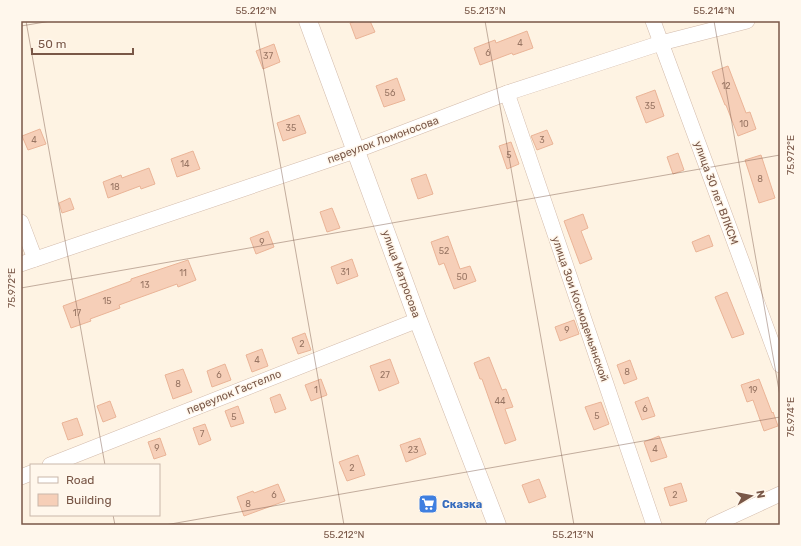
<svg xmlns="http://www.w3.org/2000/svg" width="801" height="546" font-family="Rubik,sans-serif">
  <rect width="100%" height="100%" fill="#fef3e3"/>
  <!-- building -->
  <g fill="#f6cfb8" stroke="#eab497">
    <path d="M356 21H370L375 32 356 39 350 23Z"/>
    <path d="M527 31 533 48 513 55 512 53 480 65 474 48 495 40 496 43Z"/>
    <path d="M274 44 280 62 263 69 256 51Z"/>
    <path d="M728 66 746 113 750 112 756 129 738 136 726 105H725L712 72Z"/>
    <path d="M397 78 405 100 384 107 376 86Z"/>
    <path d="M655 90 664 116 646 123 636 97Z"/>
    <path d="M299 115 306 133 283 141 277 123Z"/>
    <path d="M40 129 46 144 28 150 22 136Z"/>
    <path d="M547 130 553 144 537 150 531 136Z"/>
    <path d="M511 142 519 164 507 169 499 146Z"/>
    <path d="M193 151 200 169 177 177 171 159Z"/>
    <path d="M678 153 684 170 673 174 667 157Z"/>
    <path d="M761 155 775 198 759 203 745 160Z"/>
    <path d="M149 168 155 184 141 189 140 186 108 198 103 182 121 175 122 178Z"/>
    <path d="M426 174 433 194 418 199 411 179Z"/>
    <path d="M70 198 74 209 62 213 59 203Z"/>
    <path d="M332 208 340 228 327 232 320 212Z"/>
    <path d="M583 214 588 228 581 231 592 259 580 264 564 221Z"/>
    <path d="M268 231 274 247 256 254 250 238Z"/>
    <path d="M709 235 713 246 696 252 692 242Z"/>
    <path d="M448 236 460 269 470 266 476 281 454 289 444 263 439 265 431 242Z"/>
    <path d="M352 259 358 276 337 284 331 267Z"/>
    <path d="M188 260 196 280 178 287 177 284 119 305 120 308 90 319 91 321 71 328 63 306 131 281V279Z"/>
    <path d="M727 292 744 334 732 338 715 297Z"/>
    <path d="M574 320 579 334 560 341 555 327Z"/>
    <path d="M305 333 311 350 298 354 292 338Z"/>
    <path d="M262 349 268 366 252 372 246 355Z"/>
    <path d="M489 357 502 390 506 389 513 407 505 409 516 440 505 444 482 379H480L474 363Z"/>
    <path d="M390 359 399 383 379 391 370 366Z"/>
    <path d="M630 360 637 379 624 384 617 365Z"/>
    <path d="M225 364 231 380 212 387 207 371Z"/>
    <path d="M183 369 192 392 173 399 165 375Z"/>
    <path d="M321 379 327 395 311 401 305 385Z"/>
    <path d="M759 379 772 413 773 412 778 426 764 431 753 400 747 402 741 385Z"/>
    <path d="M280 394 286 409 275 413 270 398Z"/>
    <path d="M648 397 655 416 642 420 635 402Z"/>
    <path d="M110 401 116 417 103 422 97 406Z"/>
    <path d="M601 402 609 424 594 430 585 407Z"/>
    <path d="M238 406 244 423 231 427 225 411Z"/>
    <path d="M77 418 83 435 68 440 62 423Z"/>
    <path d="M205 424 211 440 199 445 193 428Z"/>
    <path d="M659 436 667 457 651 462 644 442Z"/>
    <path d="M160 438 166 455 154 459 148 442Z"/>
    <path d="M420 438 426 454 406 462 400 445Z"/>
    <path d="M358 455 365 475 347 481 339 462Z"/>
    <path d="M539 479 546 497 529 503 522 485Z"/>
    <path d="M681 483 687 501 670 506 664 488Z"/>
    <path d="M278 484 285 501 244 516 237 497 253 491 254 493Z"/>
  </g>
  <g fill="none" stroke-linecap="round" stroke-linejoin="round">
    <defs>
      <g id="minor">
        <path d="M653 21 780 365"/>
        <path d="M507 93 654 525"/>
        <path d="M21 222 35 259"/>
        <path d="M21 264 355 151 507 93 661 43 747 21"/>
        <path d="M50 465 418 320"/>
        <path d="M21 477 31 473"/>
        <path d="M713 525 780 494"/>
      </g>
      <path id="tertiary" d="M308 21 418 320 497 525"/>
    </defs>
    <!-- minor casing -->
    <use href="#minor" stroke="#d3bbab" stroke-width="16"/>
    <!-- tertiary casing -->
    <use href="#tertiary" stroke="#d3bbab" stroke-width="19"/>
    <!-- minor -->
    <use href="#minor" stroke="#fff" stroke-width="15"/>
    <!-- tertiary -->
    <use href="#tertiary" stroke="#fff" stroke-width="18"/>
  </g>
  <!-- ticks -->
  <path fill="none" stroke="#795747" stroke-width="1" stroke-opacity="0.45" d="M26 21 105 465M255 21 344 525M485 21 574 525M714 21 780 396M21 26 51 21M21 288 780 155M113 515 115 525M165 525 780 417"/>
  <!-- icons -->
  <defs>
    <symbol id="supermarket-square" viewBox="-11 -11 22 22"><rect x="-9" y="-9" width="18" height="18" rx="4" fill="#3f7fe0" stroke="#fff7ec"/><path d="M-6-5.5h2.5l.6 2H6L4.5 2H-2.5L-4.4-4H-6ZM-1.5 3.2a1.3 1.3 0 1 0 .1 0ZM3 3.2a1.3 1.3 0 1 0 .1 0Z" fill="#fff"/></symbol>
  </defs>
  <g fill-rule="evenodd">
    <use href="#supermarket-square" x="417" y="493" width="22" height="22"/>
  </g>
  <g text-anchor="middle" dominant-baseline="central" stroke-width="3" stroke-linejoin="round" paint-order="stroke">
    <!-- number labels -->
    <g font-size="9" fill="#987563">
      <text x="520" y="43">4</text>
      <text x="488" y="53">6</text>
      <text x="268" y="56">37</text>
      <text x="726" y="86">12</text>
      <text x="390" y="93">56</text>
      <text x="650" y="106">35</text>
      <text x="744" y="124">10</text>
      <text x="291" y="128">35</text>
      <text x="34" y="140">4</text>
      <text x="542" y="140">3</text>
      <text x="509" y="155">5</text>
      <text x="185" y="164">14</text>
      <text x="760" y="179">8</text>
      <text x="115" y="187">18</text>
      <text x="262" y="242">9</text>
      <text x="444" y="251">52</text>
      <text x="345" y="272">31</text>
      <text x="183" y="273">11</text>
      <text x="462" y="277">50</text>
      <text x="145" y="285">13</text>
      <text x="107" y="301">15</text>
      <text x="77" y="313">17</text>
      <text x="567" y="330">9</text>
      <text x="302" y="344">2</text>
      <text x="257" y="360">4</text>
      <text x="627" y="372">8</text>
      <text x="219" y="375">6</text>
      <text x="385" y="375">27</text>
      <text x="178" y="384">8</text>
      <text x="316" y="390">1</text>
      <text x="753" y="390">19</text>
      <text x="500" y="401">44</text>
      <text x="645" y="409">6</text>
      <text x="597" y="416">5</text>
      <text x="234" y="417">5</text>
      <text x="202" y="434">7</text>
      <text x="157" y="448">9</text>
      <text x="655" y="449">4</text>
      <text x="413" y="450">23</text>
      <text x="352" y="468">2</text>
      <text x="274" y="495">6</text>
      <text x="675" y="495">2</text>
      <text x="248" y="504">8</text>
    </g>
    <!-- street labels -->
    <g font-size="11" fill="#795747" stroke="#fff7ec">
      <text transform="translate(383 140) rotate(-20)">переулок Ломоносова</text>
      <text transform="translate(716 193) rotate(70)">улица 30 лет ВЛКСМ</text>
      <text transform="translate(401 274) rotate(70)">улица Матросова</text>
      <text transform="translate(580 309) rotate(71)">улица Зои Космодемьянской</text>
      <text transform="translate(234 392) rotate(-22)">переулок Гастелло</text>
    </g>
    <!-- shop labels -->
    <g font-size="11" font-weight="bold" fill="#366cbe" stroke="#fff7ec" text-anchor="start">
      <text x="442" y="504">Сказка</text>
    </g>
  </g>
  <!-- border -->
  <rect width="801" height="546" fill="none" stroke="#fff7ec" stroke-width="44"/>
  <!-- legend -->
  <rect x="30" y="464" width="130" height="52" fill="#fff7ec" stroke="#c9b7aa"/>
  <rect x="38" y="477" width="20" height="6" fill="#ffffff" stroke="#c9b7aa"/>
  <text x="66" y="484" font-size="12" fill="#795747">Road</text>
  <rect x="38" y="494" width="20" height="12" fill="#f6cfb8" stroke="#c9b7aa"/>
  <text x="66" y="504" font-size="12" fill="#795747">Building</text>
  <!-- north arrow -->
  <g transform="translate(751 496) rotate(80)" stroke="#fff7ec" stroke-width="3" paint-order="stroke">
  <path d="M0-3L7 15L0 10L-7 15Z" fill="#795747"/>
  <text y="-6" font-size="11" font-weight="bold" text-anchor="middle" fill="#795747">N</text>
  </g>
  <!-- scale -->
  <path d="M32 48v6h101v-6" fill="none" stroke="#795747" stroke-width="2"/>
  <text x="38" y="48" font-size="12" fill="#795747" stroke="#fff7ec" stroke-width="3" paint-order="stroke">50 m</text>
  <rect x="22" y="22" width="757" height="502" fill="none" stroke="#795747" stroke-width="1.5"/>
  <g font-size="10" text-anchor="middle" fill="#795747">
    <text x="256" y="14">55.212°N</text>
    <text x="485" y="14">55.213°N</text>
    <text x="714" y="14">55.214°N</text>
    <text transform="translate(790 155) rotate(-90)" y="4">75.972°E</text>
    <text transform="translate(11 288) rotate(-90)" y="4">75.972°E</text>
    <text transform="translate(790 417) rotate(-90)" y="4">75.974°E</text>
    <text x="344" y="538">55.212°N</text>
    <text x="573" y="538">55.213°N</text>
  </g>
</svg>
